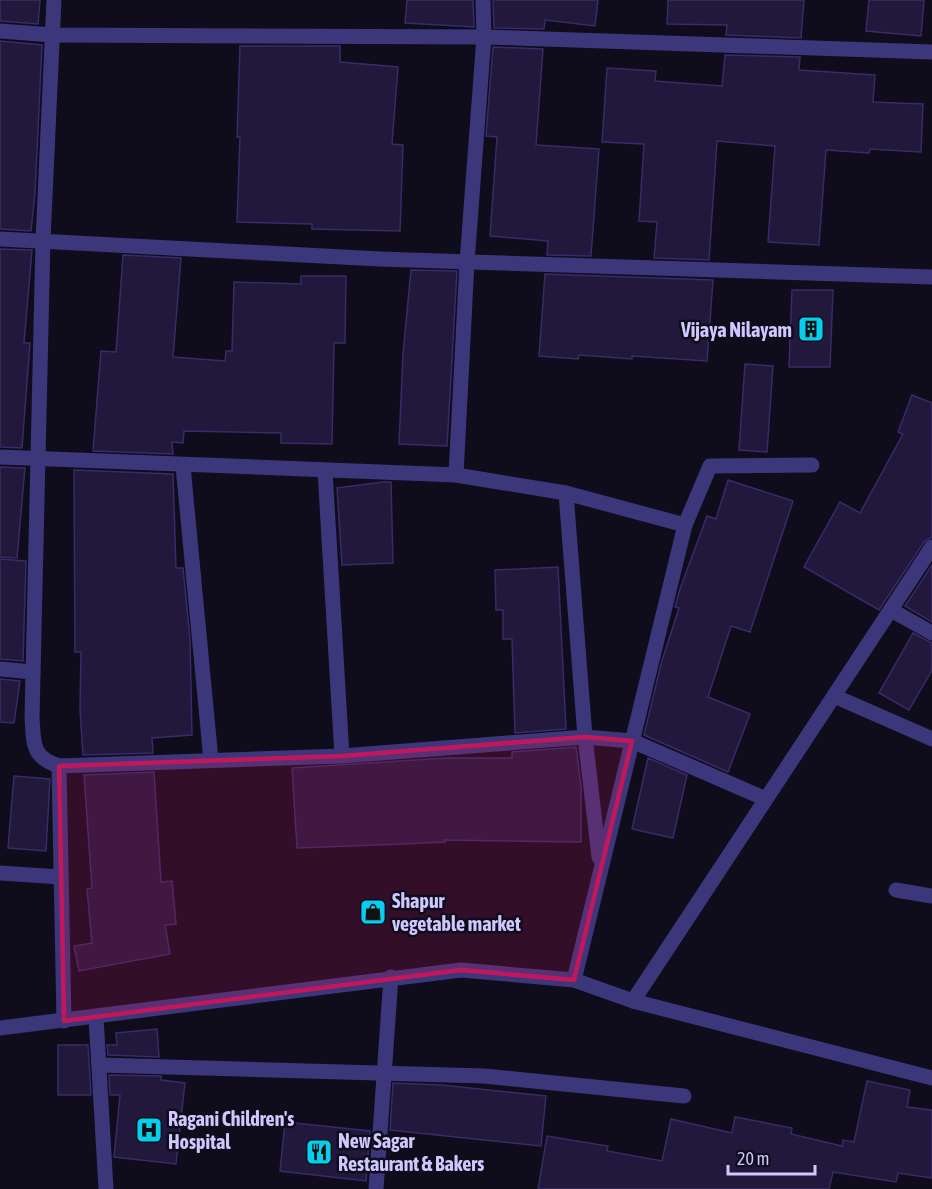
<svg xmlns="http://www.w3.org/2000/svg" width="932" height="1189" font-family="'Asap Condensed',sans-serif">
  <rect width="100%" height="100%" fill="#0f0c1c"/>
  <!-- building -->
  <g fill="#21183c" stroke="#382b68" stroke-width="1.5">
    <path d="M0 0H40L38 24 0 21Z"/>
    <path d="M407 0H473L474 27 405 23Z"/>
    <path d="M493 0H598L595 26 545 20 544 29 494 28Z"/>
    <path d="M668 0H804L801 38 726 35 727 25 667 24Z"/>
    <path d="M869 0H924L921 36 866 31Z"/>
    <path d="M0 41 42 45 35 193 31 231 0 229Z"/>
    <path d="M240 46H340V62L398 67 392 144 403 145 400 231 312 229V224L237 222 240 137H237Z"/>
    <path d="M493 47 543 49 536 145 599 149 591 256 547 255 548 241 490 236 497 137 486 136Z"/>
    <path d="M725 55 800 57 799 70 875 75 873 102 923 104 921 152 870 149 869 153 826 150 819 245 768 242 775 146 717 141 709 260 654 258 657 222 639 221 644 144 602 142 607 68 656 71 655 81 722 86Z"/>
    <path d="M0 249 32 250 24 343H30L22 448 0 447Z"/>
    <path d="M123 255 181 258 173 357 225 361 226 351H232L234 282 301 284V276H346L345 343H334L332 444 281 443V433L184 431 183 443 172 442 173 454 93 451 101 351 116 352Z"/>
    <path d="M411 270 457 271 447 446 399 444 403 354Z"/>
    <path d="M545 274 713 280 707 361 632 356V359L579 355 578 359 539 356Z"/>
    <path d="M792 290H833L830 367H789Z"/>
    <path d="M745 364 773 366 767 452 739 450Z"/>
    <path d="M912 395 932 403V537L924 542 879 610 804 567 840 502 860 513 903 434 898 432Z"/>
    <path d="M0 467 25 468 17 558 0 557Z"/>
    <path d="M74 470 173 474 176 568H183L190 639 192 735 152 738 153 753 83 755 80 710 81 652H75Z"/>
    <path d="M728 480 793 501 750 632 731 626 708 697 750 714 728 772 644 735 661 664 679 608 675 607 680 589 707 516 716 519Z"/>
    <path d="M383 482H391L393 563 342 565 337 488Z"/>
    <path d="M0 559 26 561 23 661 0 659Z"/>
    <path d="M932 565V622L905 606Z"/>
    <path d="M558 567 566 729 515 733 512 639H503V610H496L495 570Z"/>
    <path d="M913 633 932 643V670L909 710 879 693Z"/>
    <path d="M0 679 20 681 14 723 0 722Z"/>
    <path d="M576 747 581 786V842L444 840 445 842 403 844 297 848 292 768 446 758H512V752Z"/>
    <path d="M648 758 687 775 673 838 632 829Z"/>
    <path d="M154 772 161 882 172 881 176 924 165 925 170 954 79 971 74 946 92 943 87 889 92 888 84 775Z"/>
    <path d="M14 776 50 779 46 851 8 848Z"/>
    <path d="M157 1029 159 1057 108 1055 107 1045H117L116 1033Z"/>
    <path d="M58 1045H88L91 1095H58Z"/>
    <path d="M109 1075 161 1076V1080L185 1083 176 1164 114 1157 120 1095H110Z"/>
    <path d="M867 1081 910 1090 907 1107 932 1110V1178L898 1173 896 1182 833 1172 829 1189H538L547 1136 608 1146 607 1151 662 1161 671 1119 732 1133 735 1117 792 1128 791 1134 842 1146 843 1140 854 1142Z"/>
    <path d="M393 1083 442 1085 546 1096 541 1146 390 1130Z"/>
    <path d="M285 1122 370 1131 366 1181 280 1171Z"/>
  </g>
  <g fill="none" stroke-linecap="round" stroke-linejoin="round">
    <!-- minor -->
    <g stroke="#3c377a" stroke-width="15">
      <path d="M54 0 43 240 32 718C34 743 31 757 59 766L64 1021"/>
      <path d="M0 31 53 35 484 37 932 52"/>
      <path d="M0 239 380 259 932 277"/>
      <path d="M0 457 456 475 566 493 685 525"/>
      <path d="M183 466 211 760"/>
      <path d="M325 471 342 756"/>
      <path d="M456 475 467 262 484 37 483 0"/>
      <path d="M566 493 585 737 599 857"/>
      <path d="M891 610 932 633"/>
      <path d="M0 669 33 672"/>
      <path d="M834 696 932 739"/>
      <path d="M59 766 342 756 585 737 632 741 766 799"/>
      <path d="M0 873 60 877"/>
      <path d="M896 890 932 896"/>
      <path d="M574 980 685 525 710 466 812 465"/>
      <path d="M633 1001 932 547"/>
      <path d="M96 1017 106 1189"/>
      <path d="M0 1028 461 970 574 980 633 1001 932 1078"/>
      <path d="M100 1065 484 1076 684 1096"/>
      <path d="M376 1189 391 977"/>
    </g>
  </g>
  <!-- marked area -->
  <path fill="#c2185b" fill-opacity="0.2" stroke="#c2185b" stroke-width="4.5" stroke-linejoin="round" d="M585 737 632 741 574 980 461 970 64 1021 59 766 342 756Z"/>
  <!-- icons -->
  <defs>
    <symbol id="building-square" viewBox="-11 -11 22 22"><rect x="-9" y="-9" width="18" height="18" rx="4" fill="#05cfec" stroke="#0f0c1c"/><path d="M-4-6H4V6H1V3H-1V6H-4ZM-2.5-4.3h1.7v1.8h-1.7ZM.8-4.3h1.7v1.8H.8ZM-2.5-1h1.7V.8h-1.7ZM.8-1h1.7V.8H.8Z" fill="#111"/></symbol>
    <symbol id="shop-square" viewBox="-11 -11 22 22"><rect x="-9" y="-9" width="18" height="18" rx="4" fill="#05cfec" stroke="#0f0c1c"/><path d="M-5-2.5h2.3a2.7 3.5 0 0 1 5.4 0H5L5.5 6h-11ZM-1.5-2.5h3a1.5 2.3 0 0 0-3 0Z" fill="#111"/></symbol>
    <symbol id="hospital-square" viewBox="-11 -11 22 22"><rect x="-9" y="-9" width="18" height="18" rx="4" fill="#05cfec" stroke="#0f0c1c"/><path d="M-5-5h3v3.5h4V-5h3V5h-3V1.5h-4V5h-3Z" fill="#111"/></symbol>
    <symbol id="restaurant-square" viewBox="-11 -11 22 22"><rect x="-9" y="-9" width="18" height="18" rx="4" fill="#05cfec" stroke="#0f0c1c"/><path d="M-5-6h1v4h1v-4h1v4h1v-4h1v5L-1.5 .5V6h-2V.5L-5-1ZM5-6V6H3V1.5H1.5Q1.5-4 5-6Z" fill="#111"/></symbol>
  </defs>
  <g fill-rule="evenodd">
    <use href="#building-square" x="796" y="314" width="30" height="30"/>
    <use href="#shop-square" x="358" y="897" width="30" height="30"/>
    <use href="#hospital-square" x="134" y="1115" width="30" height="30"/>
    <use href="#restaurant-square" x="304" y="1137" width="30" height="30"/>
  </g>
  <g text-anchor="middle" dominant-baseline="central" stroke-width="5" stroke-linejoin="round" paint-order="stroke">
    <!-- poi labels -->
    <g font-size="20" font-weight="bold" fill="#cfc8fe" stroke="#0f0c1c" text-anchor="start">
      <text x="792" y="329" text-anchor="end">Vijaya Nilayam</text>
      <text x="392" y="900">Shapur<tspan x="392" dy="23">vegetable market</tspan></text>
      <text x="168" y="1118">Ragani Children's<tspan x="168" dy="23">Hospital</tspan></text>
      <text x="338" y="1140">New Sagar<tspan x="338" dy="23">Restaurant &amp; Bakers</tspan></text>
    </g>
  </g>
  <!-- scale -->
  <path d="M728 1165v9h87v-9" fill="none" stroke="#cfc8fe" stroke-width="3"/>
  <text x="737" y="1165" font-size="18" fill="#cfc8fe" stroke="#0f0c1c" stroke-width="4.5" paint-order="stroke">20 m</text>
</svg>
